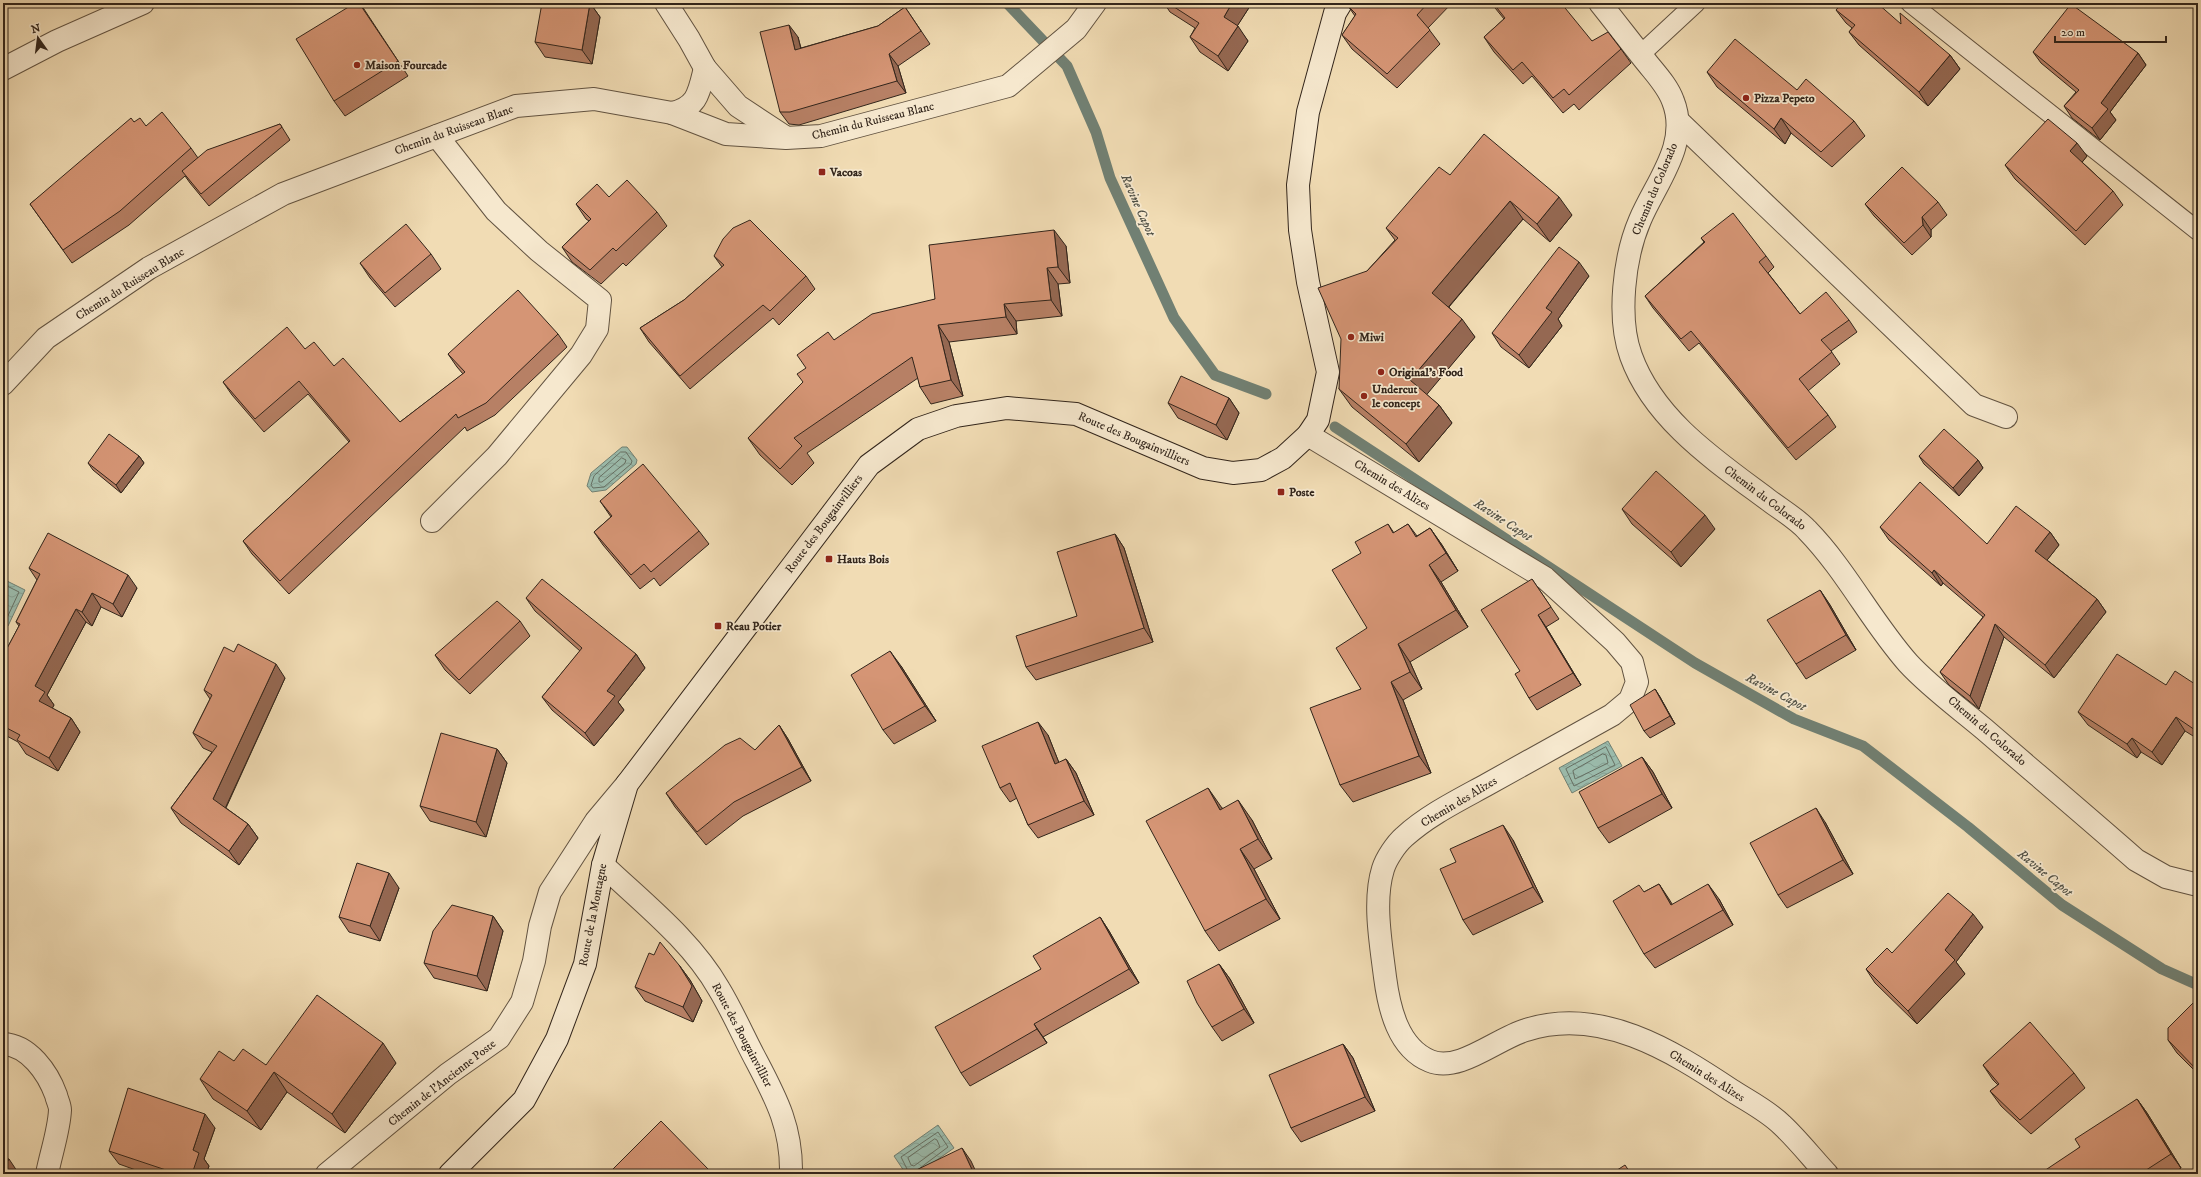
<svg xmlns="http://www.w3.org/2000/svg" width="2201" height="1177" font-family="'IM FELL DW Pica',serif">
<defs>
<pattern id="water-waves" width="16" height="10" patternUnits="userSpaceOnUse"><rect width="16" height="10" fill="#9bbcad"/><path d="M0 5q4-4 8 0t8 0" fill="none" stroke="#86a194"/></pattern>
</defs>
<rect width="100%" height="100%" fill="#f1dcb4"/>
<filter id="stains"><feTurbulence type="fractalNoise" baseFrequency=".005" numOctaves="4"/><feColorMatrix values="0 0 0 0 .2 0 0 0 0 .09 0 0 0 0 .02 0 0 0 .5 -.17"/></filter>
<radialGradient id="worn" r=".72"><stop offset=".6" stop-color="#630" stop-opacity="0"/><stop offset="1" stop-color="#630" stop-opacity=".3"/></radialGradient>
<g fill="url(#water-waves)" stroke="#718073">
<polygon points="622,447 627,447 637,460 636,464 606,490 592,492 587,486 591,473"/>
<polygon points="5,580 25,590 8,626 3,624 3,584"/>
<polygon points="1608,741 1622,766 1572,793 1559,768"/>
<polygon points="938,1125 954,1148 917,1174 906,1174 894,1156"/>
</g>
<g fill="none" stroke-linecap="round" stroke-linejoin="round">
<g stroke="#667064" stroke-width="1">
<polygon points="621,452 626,452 632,461 631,464 604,487 593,488 591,485 594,476"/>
<polygon points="622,458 626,460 625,463 602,482 599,482 599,478"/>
<polyline points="3,584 19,592 6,620 3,621"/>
<polygon points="1606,747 1615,765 1574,786 1566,769"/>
<polygon points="1603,754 1606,755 1608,763 1575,779 1573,771"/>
<polygon points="935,1139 937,1140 940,1147 914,1166 911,1165 908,1158"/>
<polyline points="909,1173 901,1157 938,1132 948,1147 920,1168"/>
</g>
<g stroke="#718073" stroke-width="11">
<polyline points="1007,3 1067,66 1096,132 1110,178 1174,318 1215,375 1266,394"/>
<polyline points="1335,427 1695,663 1794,719 1863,746 1968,827 2062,905 2162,969 2198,985"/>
</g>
<defs>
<g id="service">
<polyline points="1910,3 2198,231"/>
<polyline points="1641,54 1696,3"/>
</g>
<g id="minor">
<path d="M 1600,3 C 1616,23 1632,44 1648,64 C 1657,75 1668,87 1673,101 C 1690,144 1656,182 1640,220 C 1624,257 1617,318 1631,356 C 1654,420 1716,461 1767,499 C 1780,509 1796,518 1807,530 C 1846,570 1871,621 1908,663 C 1930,687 1959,708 1984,729 C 2035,773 2086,816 2136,860 L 2166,877 L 2198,885"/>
<polyline points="1679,122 1974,405 2006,417"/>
<path d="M 1308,435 L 1545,578 L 1615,642 L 1632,662 L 1637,682 L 1630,700 L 1612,715 C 1571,738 1529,761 1488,784 C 1459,800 1428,815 1404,837 C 1396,844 1386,859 1383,869 C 1373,901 1381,944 1385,977 C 1389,1008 1398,1048 1430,1061 C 1459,1073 1496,1039 1526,1030 C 1600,1006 1671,1050 1731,1090 C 1748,1101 1768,1111 1782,1125 C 1798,1140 1812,1158 1827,1174"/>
<polyline points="432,521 497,456 581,355 597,329 600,300 539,251 496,211 437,136"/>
<path d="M 603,865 C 643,903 691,940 719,989 C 733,1012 744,1038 757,1062 C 777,1100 792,1129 791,1174"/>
<path d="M 3,1044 C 29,1045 48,1073 56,1095 C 57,1100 60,1105 60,1110 C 59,1131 51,1153 47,1174"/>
<polyline points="327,1174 448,1074 499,1038 522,1002 534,961 540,926 550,892 596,821 627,784"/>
</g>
<g id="tertiary">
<polyline points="666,3 689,39 705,68 738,106 785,137"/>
<polyline points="3,69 57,41 143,3"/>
<path d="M 672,113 C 698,107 699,92 705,68"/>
<polyline points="3,384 46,338 149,268 283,194 516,106 594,99 672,113 726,134 786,138 821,136 1008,86 1076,29 1095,3"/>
</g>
<polyline id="secondary" points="450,1174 524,1100 557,1039 585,964 603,865 627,784 869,465 918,429 956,416 1007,408 1076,414 1203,468 1233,473 1261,470 1283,458 1308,435 1318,420 1328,372 1308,282 1300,230 1298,185 1308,112 1335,13 1341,3"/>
</defs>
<use href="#service" stroke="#625341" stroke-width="20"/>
<use href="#minor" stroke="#625341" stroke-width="24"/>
<use href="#tertiary" stroke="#625341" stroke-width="24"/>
<use href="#secondary" stroke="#32251b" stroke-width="24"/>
<use href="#service" stroke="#f6e8ce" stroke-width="18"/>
<use href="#minor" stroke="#f6e8ce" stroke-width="22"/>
<use href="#tertiary" stroke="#f6e8ce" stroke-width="22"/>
<use href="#secondary" stroke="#f6e8ce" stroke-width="22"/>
</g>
<g fill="#b78065" stroke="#32251b">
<polygon points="22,3 28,3 25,6"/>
<polygon points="360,3 408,76 345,116 334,101"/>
<polygon points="590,3 600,17 592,64 545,57 535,42"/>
<polygon points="1164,3 1252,3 1237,26 1248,41 1228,71 1200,52 1190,37 1195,28 1170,12"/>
<polygon points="1351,3 1452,3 1428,28 1440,44 1397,88 1352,49 1342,35 1355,16 1348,6"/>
<polygon points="1491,3 1550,3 1592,41 1621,49 1631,63 1579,110 1574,104 1563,113 1532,76 1523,84 1494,52 1484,37 1504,19"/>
<polygon points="905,7 930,44 898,66 906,93 799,125 789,124 780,112 798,37 801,48 878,26"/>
<polygon points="1836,10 1950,55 1960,69 1928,106 1859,45 1849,32 1852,28 1846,23"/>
<polygon points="2033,52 2138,53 2146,65 2110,112 2116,120 2100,140 2072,118 2064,106 2076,92 2041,63"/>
<polygon points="1707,72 1797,90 1854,121 1865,136 1832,167 1791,133 1785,144 1717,87"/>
<polygon points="134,122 146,126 191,148 198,158 280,124 290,140 209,206 190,183 185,176 129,225 72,263 30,204"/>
<polygon points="2087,156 2082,162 2113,191 2123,205 2085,245 2015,179 2005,165"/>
<polygon points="1450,175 1572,215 1550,242 1523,219 1449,307 1475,337 1426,394 1439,405 1452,423 1419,462 1352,407 1339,389 1367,271 1395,240 1386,228"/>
<polygon points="609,197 657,212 667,226 626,266 623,263 601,284 572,262 562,247 589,221 586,219 576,204"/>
<polygon points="1938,202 1947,215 1931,230 1931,237 1912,255 1874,216 1865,204"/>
<polygon points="1701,238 1766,256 1774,267 1768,273 1800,314 1849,320 1857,332 1831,351 1840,364 1808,391 1828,415 1836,427 1796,460 1699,343 1689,351 1653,308 1645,296 1704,242"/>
<polygon points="1066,246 1070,283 1058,284 1062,316 1016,321 1017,334 949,342 963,396 931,404 920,387 918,378 807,453 814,463 792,485 760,455 748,438 803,382 834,340"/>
<polygon points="431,254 441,269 395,307 370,278 360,263"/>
<polygon points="714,256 806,276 815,289 779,325 773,318 690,389 649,342 640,328 684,300 722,267"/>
<polygon points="1589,276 1558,319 1562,326 1529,368 1501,347 1492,333"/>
<polygon points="558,334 567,347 495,415 467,431 465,427 289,594 252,554 243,541 349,442 308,394 264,432 232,395 223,382 305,349 334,366 400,422 463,374 457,367 448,354"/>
<polygon points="1229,398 1239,413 1227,440 1178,418 1168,403"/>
<polygon points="139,456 144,463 121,493 93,470 88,463"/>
<polygon points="1919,456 1978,460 1983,468 1959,496 1924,464"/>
<polygon points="600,501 699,531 709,544 660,586 654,578 640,589 603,545 594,532 611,517"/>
<polygon points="1622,509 1715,529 1681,567 1632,524"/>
<polygon points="1388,524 1394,533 1408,524 1417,536 1430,528 1442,545 1458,571 1441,582 1468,627 1410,662 1422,689 1403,700 1431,773 1353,802 1340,785 1361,689 1367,628 1361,553"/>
<polygon points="1880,527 1987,544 2050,532 2059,545 2047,560 2097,599 2106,612 2054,678 2004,637 1979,709 1949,685 1940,672 1983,617 1943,583 1941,586 1889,540"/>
<polygon points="1115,534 1124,548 1153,642 1036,680 1026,667 1077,616"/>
<polygon points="29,568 137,588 122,617 101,607 92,626 86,622 47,695 54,705 52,708 71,718 80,732 58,771 26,754 18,742 3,734 3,656 19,626 16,622 37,580"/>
<polygon points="1532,579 1559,619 1546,627 1581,685 1537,710 1529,698 1520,671"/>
<polygon points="1820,590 1830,605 1856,650 1806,679 1796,664"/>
<polygon points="526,598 636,654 645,668 618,702 624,710 594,746 552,710 542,697 580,651 535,611"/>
<polygon points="520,621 530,636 470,694 445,670 435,655"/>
<polygon points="901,666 936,721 894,744 883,730"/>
<polygon points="285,678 226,808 248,824 258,838 239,865 181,823 171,808 212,752 203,748 193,733 210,699 204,690"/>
<polygon points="2166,685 2198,686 2198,739 2185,731 2162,765 2141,752 2137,758 2088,725 2078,712"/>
<polygon points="1655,689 1660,697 1675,724 1650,738 1644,731"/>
<polygon points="779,725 788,739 811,781 743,816 706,845 675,807 666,793 755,750"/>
<polygon points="1048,735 1059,763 1066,759 1076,773 1094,815 1038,838 1028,825 1017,798 1010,802 1000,788"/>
<polygon points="497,749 507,763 486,837 430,821 420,806"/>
<polygon points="1642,757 1653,772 1672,808 1609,843 1598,828"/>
<polygon points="1222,808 1252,820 1272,859 1254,869 1280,919 1219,951 1205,931"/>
<polygon points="1825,822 1853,874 1787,908 1778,895"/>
<polygon points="1513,840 1543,902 1473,935 1463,920 1456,862"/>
<polygon points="1659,884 1672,905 1719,899 1733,925 1655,968 1644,954 1644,892"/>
<polygon points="399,888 380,941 349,932 339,917"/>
<polygon points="493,916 503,931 487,991 434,978 424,963"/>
<polygon points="1100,917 1109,931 1139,983 1043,1037 1047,1043 970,1086 961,1073 1041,969"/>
<polygon points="1983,927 1956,962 1965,974 1917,1024 1875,983 1866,969 1892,953"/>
<polygon points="1219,964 1230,979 1254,1023 1222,1041 1212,1027"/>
<polygon points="679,965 690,980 702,1001 693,1022 645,1001 635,987"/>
<polygon points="2198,998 2198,1074 2177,1053 2168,1040"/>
<polygon points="1343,1044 1353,1058 1375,1111 1301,1142 1291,1128"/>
<polygon points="234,1061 266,1065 396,1063 345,1133 287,1092 261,1130 213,1099 200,1079"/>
<polygon points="1983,1065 2074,1073 2085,1088 2031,1134 2001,1106 1990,1091 1998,1085 1993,1080"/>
<polygon points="2137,1099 2147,1113 2181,1168 2172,1174 2046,1174 2080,1147"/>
<polygon points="215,1128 204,1159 209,1166 206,1174 147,1174 119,1164 109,1151"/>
<polygon points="710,1171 712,1174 608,1174"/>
</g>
<g fill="#956852" stroke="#32251b">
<polygon points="590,3 600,17 592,64 582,50"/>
<polygon points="1232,3 1252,3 1234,31 1224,17"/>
<polygon points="789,25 798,37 804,62 795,50"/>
<polygon points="1238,26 1248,41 1228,71 1218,56"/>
<polygon points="2138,53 2146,65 2110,112 2116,120 2100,140 2092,128 2101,103"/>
<polygon points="889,54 898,66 906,93 897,81"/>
<polygon points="1950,55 1960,69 1928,106 1919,92"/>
<polygon points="1781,118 1791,133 1785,144 1774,129"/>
<polygon points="2077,143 2087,156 2080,165 2070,151"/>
<polygon points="1559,197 1572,215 1550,242 1537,224"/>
<polygon points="1510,201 1523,219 1445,311 1432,293"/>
<polygon points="1922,217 1931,230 1931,237 1923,225"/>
<polygon points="1054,230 1066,246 1070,283 1058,267"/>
<polygon points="1579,262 1589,276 1558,319 1562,326 1529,368 1519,355 1546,308"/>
<polygon points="1047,268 1058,284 1062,316 1051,300"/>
<polygon points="1004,304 1016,321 1017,334 1006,317"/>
<polygon points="1462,319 1475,337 1423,399 1410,380"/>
<polygon points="938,325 949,342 963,396 951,380"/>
<polygon points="1229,398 1239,413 1227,440 1216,425"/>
<polygon points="1439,405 1452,423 1419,462 1406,444"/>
<polygon points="139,456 144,463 121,493 116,485"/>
<polygon points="1978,460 1983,468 1959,496 1953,488"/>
<polygon points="1705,515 1715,529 1681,567 1671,552"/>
<polygon points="1430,528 1442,545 1458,571 1446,553"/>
<polygon points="2050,532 2059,545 2044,564 2035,551"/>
<polygon points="1115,534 1124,548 1153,642 1144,628"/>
<polygon points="1429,565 1441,582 1468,627 1456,610"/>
<polygon points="1934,570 1943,583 1941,586 1932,573"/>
<polygon points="128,575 137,588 122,617 113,604"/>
<polygon points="1820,590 1830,605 1856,650 1846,635"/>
<polygon points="92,593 101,607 92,626 82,612"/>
<polygon points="2097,599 2106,612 2054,678 2045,665"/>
<polygon points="76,609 86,622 47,695 54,705 49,715 39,701 35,686"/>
<polygon points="1538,615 1546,627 1581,685 1573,673"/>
<polygon points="1995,624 2004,637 1979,709 1970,696"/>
<polygon points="1398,644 1410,662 1422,689 1410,672"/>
<polygon points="890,651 901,666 936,721 925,706"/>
<polygon points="636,654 645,668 618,702 624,710 594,746 585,733 607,691"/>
<polygon points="276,664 285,678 223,813 213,799"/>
<polygon points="1391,682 1403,700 1431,773 1419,756"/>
<polygon points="1655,689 1660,697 1675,724 1670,716"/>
<polygon points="2176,717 2185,731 2162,765 2152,752"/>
<polygon points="71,718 80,732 58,771 49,758"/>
<polygon points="1038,722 1048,735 1065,778 1055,764"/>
<polygon points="779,725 788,739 811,781 802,767"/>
<polygon points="2132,738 2141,752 2137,758 2127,744"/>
<polygon points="497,749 507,763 486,837 476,822"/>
<polygon points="1642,757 1653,772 1672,808 1662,794"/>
<polygon points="1066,759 1076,773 1094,815 1084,801"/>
<polygon points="1208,788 1222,808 1234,830 1220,810"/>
<polygon points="1238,800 1252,820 1272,859 1258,839"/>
<polygon points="1816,808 1825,822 1853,874 1843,860"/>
<polygon points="248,824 258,838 239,865 229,851"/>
<polygon points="1503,825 1513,840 1543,902 1533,887"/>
<polygon points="1240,849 1254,869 1280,919 1266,899"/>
<polygon points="389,873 399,888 380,941 370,926"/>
<polygon points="1659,884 1669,899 1682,920 1671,905"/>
<polygon points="1708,884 1719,899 1733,925 1723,910"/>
<polygon points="1973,914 1983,927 1956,962 1965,974 1917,1024 1908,1011 1945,950"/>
<polygon points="493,916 503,931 487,991 477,976"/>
<polygon points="1100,917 1109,931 1139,983 1129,969"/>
<polygon points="1219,964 1230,979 1254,1023 1244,1009"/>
<polygon points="679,965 690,980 702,1001 693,1022 683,1007"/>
<polygon points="1034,1024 1043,1037 1047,1043 1037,1029"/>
<polygon points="383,1043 396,1063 345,1133 332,1114"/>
<polygon points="1343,1044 1353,1058 1375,1111 1365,1097"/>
<polygon points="274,1072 287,1092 261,1130 247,1111"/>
<polygon points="2137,1099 2147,1113 2181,1168 2171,1154"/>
<polygon points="205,1114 215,1128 204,1159 209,1166 206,1174 192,1174 193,1150"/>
<polygon points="962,1148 971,1161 977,1174 974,1174"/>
<polygon points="9,1159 19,1174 3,1174 3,1168"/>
</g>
<g fill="#d59575" stroke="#32251b">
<polygon points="355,3 359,3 398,61 334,101 296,39"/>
<polygon points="542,3 590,3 582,50 535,42"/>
<polygon points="1168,3 1232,3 1224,17 1238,26 1218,56 1190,37 1199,23"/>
<polygon points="1351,3 1428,3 1417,15 1430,30 1387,74 1342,35 1356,14 1348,6"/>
<polygon points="1493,3 1550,3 1552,5 1555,3 1561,3 1592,41 1608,32 1621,49 1569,95 1564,89 1553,98 1522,62 1513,70 1484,37 1505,18"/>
<polygon points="1842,3 1877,3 1901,24 1900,13 1950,55 1919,92 1849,32 1855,25 1836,10"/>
<polygon points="2071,4 2138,53 2101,103 2108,109 2092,128 2064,106 2079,90 2033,52"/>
<polygon points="905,7 921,31 889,54 897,81 790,112 780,112 760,32 789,25 795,50 878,26"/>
<polygon points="1735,39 1797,90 1806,79 1854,121 1821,152 1781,118 1774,129 1707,72"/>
<polygon points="162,112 191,148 120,211 63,250 30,204 131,118 134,122 140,118 146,126"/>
<polygon points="2048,119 2077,143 2070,151 2113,191 2076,231 2005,165"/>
<polygon points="280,124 282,127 201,194 182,171 207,150"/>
<polygon points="1484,134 1559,197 1537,224 1510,201 1432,293 1462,319 1410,380 1439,405 1406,444 1339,389 1341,339 1318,288 1367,271 1398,238 1386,228 1439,167 1450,175"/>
<polygon points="1902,167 1938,202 1922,217 1923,225 1904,243 1865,204"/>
<polygon points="627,180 657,212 616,251 613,248 590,270 562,247 591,219 576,204 597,184 609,197"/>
<polygon points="1733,213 1766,256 1759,262 1800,314 1826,292 1849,320 1821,340 1832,352 1799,379 1828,415 1788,448 1691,331 1681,339 1645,296 1705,242 1701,238"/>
<polygon points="750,220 806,276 770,311 763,305 680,376 640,328 684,300 724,265 714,256 723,239 733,228"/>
<polygon points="406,224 431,254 385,293 360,263"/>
<polygon points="1054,230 1058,267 1047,268 1051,300 1004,304 1006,317 938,325 951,380 920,387 912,357 794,438 802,446 780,469 748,438 803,382 797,374 806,368 797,355 828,332 834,340 872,314 935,299 929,245"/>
<polygon points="1559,247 1579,262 1546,308 1552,312 1519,355 1492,333"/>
<polygon points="518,290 558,334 486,403 458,418 456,414 280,581 243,541 350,441 299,381 255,419 223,382 287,327 305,349 314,342 334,366 343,358 400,422 465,372 448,354"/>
<polygon points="2198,357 2198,362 2195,359"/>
<polygon points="1181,376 1229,398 1216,425 1168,403"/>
<polygon points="1944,429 1978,460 1953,488 1919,456"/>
<polygon points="109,434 139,456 116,485 88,463"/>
<polygon points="643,464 699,531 651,572 644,564 631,575 594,532 612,516 600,501"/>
<polygon points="1656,471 1705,515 1671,552 1622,509"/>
<polygon points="1920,482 1987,544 2016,506 2050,532 2035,551 2097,599 2045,665 1995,624 1970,696 1940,672 1985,615 1934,570 1932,573 1880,527"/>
<polygon points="1388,524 1393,533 1408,524 1416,537 1430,528 1446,553 1429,565 1456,610 1398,644 1410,672 1391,682 1419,756 1340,785 1310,708 1361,689 1336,648 1367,628 1332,570 1361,553 1355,542"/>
<polygon points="48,533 128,575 113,604 92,593 82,612 76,609 35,686 45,692 39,701 71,718 49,758 17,740 20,735 3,726 3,656 20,624 16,622 40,574 29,568"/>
<polygon points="1115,534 1144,628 1026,667 1016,636 1077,616 1057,552"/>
<polygon points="542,579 636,654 607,691 615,696 585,733 542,697 582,648 526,598"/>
<polygon points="1532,579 1551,607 1538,615 1573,673 1529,698 1515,674 1520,671 1481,610"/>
<polygon points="1820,590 1846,635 1796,664 1767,620"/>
<polygon points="497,601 520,621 459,680 435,655"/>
<polygon points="238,644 276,664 213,799 248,824 229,851 171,808 217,746 193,733 212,695 204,690 224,647 234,652"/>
<polygon points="890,651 925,706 883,730 851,675"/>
<polygon points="2117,654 2166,685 2175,671 2198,686 2198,732 2176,717 2152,752 2132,738 2127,744 2078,712"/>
<polygon points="1655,689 1670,716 1644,731 1630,705"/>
<polygon points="1038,722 1055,764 1066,759 1084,801 1028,825 1010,783 1000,788 982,746"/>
<polygon points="779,725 802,767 734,802 697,832 666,793 725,745 740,738 755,750"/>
<polygon points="441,733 497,749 476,822 420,806"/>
<polygon points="1642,757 1662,794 1598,828 1579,792"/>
<polygon points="1208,788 1220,810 1238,800 1258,839 1240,849 1266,899 1205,931 1146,821"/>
<polygon points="1816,808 1843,860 1778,895 1750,843"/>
<polygon points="1503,825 1533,887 1463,920 1440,869 1456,862 1450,849"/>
<polygon points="357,863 389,873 370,926 339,917"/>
<polygon points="1659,884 1671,905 1708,884 1723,910 1644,954 1613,901 1639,885 1644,892"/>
<polygon points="1948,893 1973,914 1945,950 1955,960 1908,1011 1866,969 1887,948 1892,953"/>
<polygon points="452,905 493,916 477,976 424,963 433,931"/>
<polygon points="1100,917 1129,969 1034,1024 1037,1029 961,1073 935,1027 1041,969 1033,956"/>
<polygon points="660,942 679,965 692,986 683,1007 635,987 649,953 654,955"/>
<polygon points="1219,964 1244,1009 1212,1027 1197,1003 1187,981"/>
<polygon points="317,995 383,1043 332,1114 274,1072 247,1111 200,1079 219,1051 234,1061 243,1049 266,1065"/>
<polygon points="2198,998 2198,1071 2168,1040 2168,1028"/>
<polygon points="2030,1022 2074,1073 2020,1120 1990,1091 1999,1084 1983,1065"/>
<polygon points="1343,1044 1365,1097 1291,1128 1269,1075"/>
<polygon points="128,1088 205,1114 193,1150 199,1153 192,1174 178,1174 109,1151"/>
<polygon points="2137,1099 2171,1154 2140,1174 2046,1174 2044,1171 2080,1147 2075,1139"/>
<polygon points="661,1121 710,1171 708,1174 608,1174"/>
<polygon points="962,1148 974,1174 908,1174"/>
<polygon points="3,1157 9,1159 3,1168"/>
<polygon points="1625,1165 1631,1174 1611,1174"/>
</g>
<g fill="#8f2418" stroke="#f6e8ce" stroke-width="1.5">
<circle cx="357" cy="65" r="4"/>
<circle cx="1746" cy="98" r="4"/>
<rect x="818" y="168" width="8" height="8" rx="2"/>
<circle cx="1351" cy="337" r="4"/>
<circle cx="1381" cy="372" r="4"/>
<circle cx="1364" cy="396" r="4"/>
<rect x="1277" y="488" width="8" height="8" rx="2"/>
<rect x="825" y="555" width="8" height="8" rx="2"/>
<rect x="714" y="622" width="8" height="8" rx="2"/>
</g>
<g text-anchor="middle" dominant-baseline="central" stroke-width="3.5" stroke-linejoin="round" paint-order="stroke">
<g font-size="12" font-weight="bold" fill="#32251b" stroke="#f6e8ce" text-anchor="start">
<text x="365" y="65">Maison Fourcade</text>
<text x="1754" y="98">Pizza Pepeto</text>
<text x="830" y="172">Vacoas</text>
<text x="1359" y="337">Miwi</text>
<text x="1389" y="372">Original's Food</text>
<text x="1372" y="389">Undercut<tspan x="1372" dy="14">le concept</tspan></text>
<text x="1289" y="492">Poste</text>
<text x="837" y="559">Hauts Bois</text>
<text x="726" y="626">Reau Potier</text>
</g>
<g font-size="12" fill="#32251b" stroke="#f6e8ce">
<text transform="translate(873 121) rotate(-14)">Chemin du Ruisseau Blanc</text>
<text transform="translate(454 130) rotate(-20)">Chemin du Ruisseau Blanc</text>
<text transform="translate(1655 189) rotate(-67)">Chemin du Colorado</text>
<text transform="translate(130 284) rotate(-32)">Chemin du Ruisseau Blanc</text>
<text transform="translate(1134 439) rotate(23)">Route des Bougainvilliers</text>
<text transform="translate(1392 485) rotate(31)">Chemin des Alizes</text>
<text transform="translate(1765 498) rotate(37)">Chemin du Colorado</text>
<text transform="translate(824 524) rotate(-53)">Route des Bougainvilliers</text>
<text transform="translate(1987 731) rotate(41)">Chemin du Colorado</text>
<text transform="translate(1459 802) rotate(-31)">Chemin des Alizes</text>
<text transform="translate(593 915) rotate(-79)">Route de la Montagne</text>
<text transform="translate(742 1035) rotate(62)">Route des Bougainvillier</text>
<text transform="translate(1707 1076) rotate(32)">Chemin des Alizes</text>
<text transform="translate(442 1083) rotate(-38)">Chemin de l'Ancienne Poste</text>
</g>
<g font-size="13" font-style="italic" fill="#525247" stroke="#f6e8ce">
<text transform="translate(1138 205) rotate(66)">Ravine Capot</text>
<text transform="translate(1503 520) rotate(33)">Ravine Capot</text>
<text transform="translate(1776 692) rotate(28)">Ravine Capot</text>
<text transform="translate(2045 873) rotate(39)">Ravine Capot</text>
</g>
</g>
<rect width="2201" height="1177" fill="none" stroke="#f1dcb4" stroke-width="16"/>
<rect x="4" y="4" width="2193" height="1169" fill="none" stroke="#32251b" stroke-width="2"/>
<rect x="8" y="8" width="2185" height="1161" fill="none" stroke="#32251b"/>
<g transform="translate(38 38) rotate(346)" stroke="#f6e8ce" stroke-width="3" paint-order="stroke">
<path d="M0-3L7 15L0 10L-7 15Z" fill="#32251b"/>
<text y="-6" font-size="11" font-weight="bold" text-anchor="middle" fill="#32251b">N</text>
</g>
<path d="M2055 36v6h111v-6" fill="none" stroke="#32251b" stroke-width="2"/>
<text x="2061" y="36" font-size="12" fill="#32251b" stroke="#f6e8ce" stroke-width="3" paint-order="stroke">20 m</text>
<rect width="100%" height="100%" filter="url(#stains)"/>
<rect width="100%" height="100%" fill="url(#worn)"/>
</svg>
